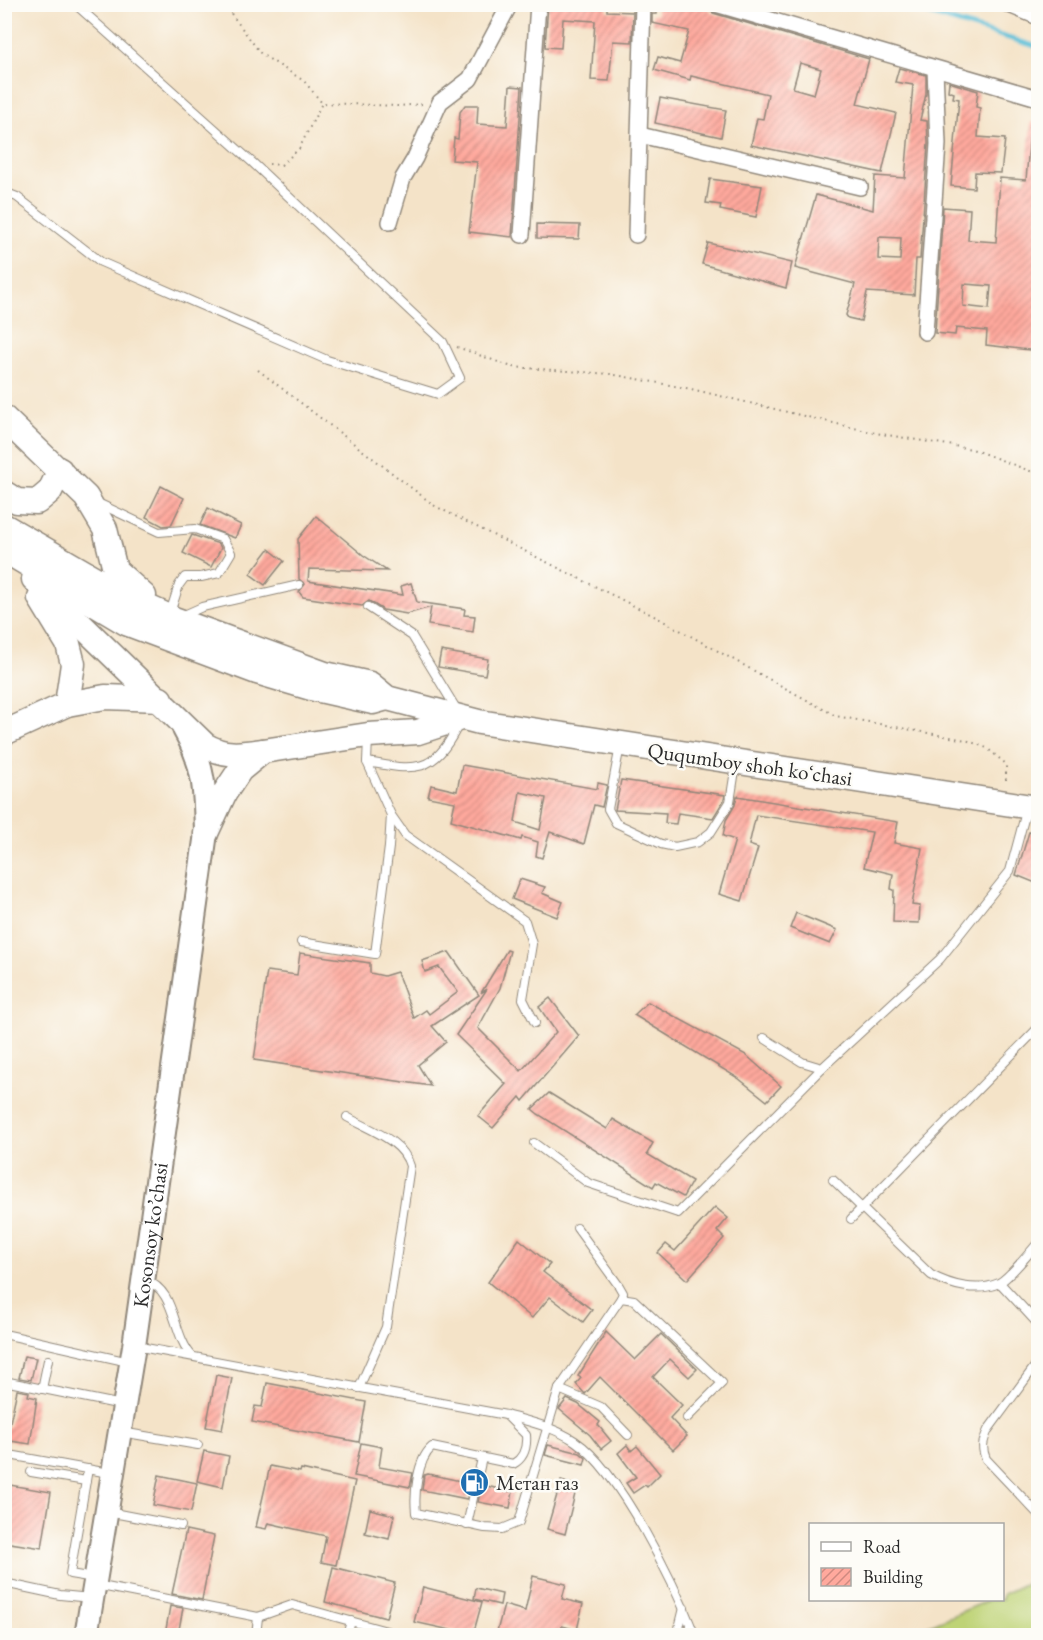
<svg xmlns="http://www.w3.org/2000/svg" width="1043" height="1640" font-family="'EB Garamond',serif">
<defs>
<pattern id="building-hatch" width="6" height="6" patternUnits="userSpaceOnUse" patternTransform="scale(1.5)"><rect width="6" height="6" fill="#ffa99d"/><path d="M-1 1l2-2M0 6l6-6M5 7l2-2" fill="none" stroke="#cf8a80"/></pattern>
</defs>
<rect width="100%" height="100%" fill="#fdfcf7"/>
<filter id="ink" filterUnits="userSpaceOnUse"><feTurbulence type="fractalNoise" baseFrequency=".0167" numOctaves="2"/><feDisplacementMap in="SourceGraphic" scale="12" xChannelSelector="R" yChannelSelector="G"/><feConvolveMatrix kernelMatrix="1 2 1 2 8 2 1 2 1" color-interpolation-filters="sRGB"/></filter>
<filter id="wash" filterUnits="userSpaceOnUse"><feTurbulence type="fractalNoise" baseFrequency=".008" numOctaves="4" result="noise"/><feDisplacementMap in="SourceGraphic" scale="24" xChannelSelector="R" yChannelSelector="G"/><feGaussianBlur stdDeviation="1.35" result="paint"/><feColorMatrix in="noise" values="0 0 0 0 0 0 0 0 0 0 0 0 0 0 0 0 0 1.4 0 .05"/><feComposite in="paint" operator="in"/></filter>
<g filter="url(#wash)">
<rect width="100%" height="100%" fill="#f4e3c8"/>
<polygon fill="#bed376" stroke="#747f50" stroke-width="1.5" points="1035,1579 1038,1587 1038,1635 907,1635 989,1600 1002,1600 1003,1594"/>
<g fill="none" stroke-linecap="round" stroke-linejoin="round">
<polyline stroke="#5abfd8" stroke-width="4.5" points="896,4 1038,47"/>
</g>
<g id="blocks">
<g fill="url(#building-hatch)" fill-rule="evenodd">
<polygon points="548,4 607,4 607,11 633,12 632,42 613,41 609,81 591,80 595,21 563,19 561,48 545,47"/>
<path d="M 657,4 L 707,7 L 713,13 L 869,59 L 857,104 L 896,113 L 882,173 L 751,145 L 757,118 L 763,119 L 768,94 L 691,76 L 690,80 L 654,70 L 658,57 L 680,63 L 689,31 L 652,23 L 652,14 L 657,14 ZM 800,63 L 821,69 L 814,94 L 793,88 Z"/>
<path d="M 899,68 L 926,75 L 926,94 L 920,120 L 927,121 L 928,144 L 920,259 L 916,259 L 914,295 L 867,292 L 861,321 L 848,318 L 846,315 L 855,284 L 795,268 L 816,195 L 873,210 L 875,176 L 905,178 L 913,85 L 895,82 ZM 879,237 L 901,238 L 900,260 L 878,259 Z"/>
<polygon points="949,82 978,91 976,107 980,108 978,137 1005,139 1001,173 975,172 974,188 951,186 959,99 953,98 954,93 948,91"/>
<polygon points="510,86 522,87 512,237 469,232 477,162 452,160 454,138 458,139 460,112 465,105 478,105 477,124 507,126"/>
<polygon points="660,98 726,110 721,137 655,123"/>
<path d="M 1031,122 L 1038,122 L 1038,351 L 986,345 L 987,331 L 956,328 L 955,335 L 935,333 L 943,207 L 970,209 L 968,240 L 996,242 L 1000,178 L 1026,180 ZM 964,284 L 991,286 L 989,309 L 963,306 Z"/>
<polygon points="710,179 762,186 756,217 720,210 721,205 706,203"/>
<polygon points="537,224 580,225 579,239 537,238"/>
<polygon points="708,243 792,263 786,288 702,264"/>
<polygon points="161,486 184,498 171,525 163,526 146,517"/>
<polygon points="208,508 241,525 235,538 200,525"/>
<polygon points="316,516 363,555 387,571 309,569 308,581 403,595 401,586 411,583 417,602 465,609 464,615 475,616 473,632 428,625 431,607 407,614 383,610 369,601 362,606 303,597 299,592 305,584 299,579 298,539"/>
<polygon points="192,535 219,544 221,548 211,567 183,553"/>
<polygon points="269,549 284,561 265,585 250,574"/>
<polygon points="441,651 488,659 485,675 438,667"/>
<path d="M 462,765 L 597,789 L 598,783 L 607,785 L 602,807 L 594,805 L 584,844 L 550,832 L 542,858 L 536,856 L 538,842 L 522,837 L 521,840 L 451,820 L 455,802 L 428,797 L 431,785 L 457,791 ZM 520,792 L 546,798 L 540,830 L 515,822 Z"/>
<polygon points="621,780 725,795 724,800 713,818 678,813 676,824 665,823 666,813 615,810"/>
<polygon points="737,796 898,822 894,843 922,848 912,905 920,906 919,923 893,922 894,890 891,889 893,874 864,867 872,832 756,815 749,845 758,848 742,901 719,894 735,840 723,836 726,820 735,805"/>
<polygon points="1029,832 1038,833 1038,884 1016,875"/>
<polygon points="520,879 545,887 542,893 563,902 557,917 512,899"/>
<polygon points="796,913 837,930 830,944 790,928"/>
<polygon points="507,950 510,951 500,988 478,1028 521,1071 556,1032 539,1007 550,998 579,1036 523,1101 520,1097 493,1128 478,1116 506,1084 456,1035 487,989 481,993"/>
<polygon points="449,952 479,995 432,1026 446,1042 418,1065 431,1086 254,1060 267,971 297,975 300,953 370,963 370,973 384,976 397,972 414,1018 426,1010 429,1014 458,992 439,967 425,972 422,961"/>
<polygon points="648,1002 746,1055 781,1086 767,1101 738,1078 634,1015"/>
<polygon points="549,1093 607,1129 613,1119 653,1143 647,1154 692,1181 683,1197 656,1182 653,1187 538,1114 532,1109"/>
<polygon points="715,1207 728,1218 717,1231 724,1238 687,1280 658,1253 666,1244 675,1251"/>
<polygon points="519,1239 550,1264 543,1272 592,1310 583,1322 550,1297 532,1318 488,1282"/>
<polygon points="606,1332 635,1360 661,1334 697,1369 689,1377 670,1359 653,1377 682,1405 670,1418 687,1436 673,1450 600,1377 585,1394 576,1384 581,1378 578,1376"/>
<polygon points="24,1356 36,1358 31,1380 19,1378"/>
<polygon points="216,1375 232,1378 222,1430 206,1427"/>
<polygon points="267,1383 366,1402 359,1442 252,1422 255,1406 262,1407"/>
<polygon points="17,1390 29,1392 28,1396 37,1398 30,1444 4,1440 4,1427 9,1427"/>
<polygon points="567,1399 578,1404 600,1422 598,1425 611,1441 601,1449 590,1435 559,1409"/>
<polygon points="361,1443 382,1447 379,1467 413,1473 410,1487 354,1476"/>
<polygon points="548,1445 580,1453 586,1458 584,1465 545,1455"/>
<polygon points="627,1445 631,1451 637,1446 660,1474 647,1487 645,1485 633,1493 626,1483 636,1477 618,1453"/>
<polygon points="204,1451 229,1456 223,1487 197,1481"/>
<polygon points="270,1466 300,1472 301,1469 355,1481 336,1565 321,1562 326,1536 268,1523 266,1529 256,1527"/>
<polygon points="428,1474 470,1483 467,1499 422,1490 424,1475"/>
<polygon points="159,1475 197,1483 191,1512 153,1505"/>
<polygon points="561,1481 577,1486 565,1534 547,1529"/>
<polygon points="4,1484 51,1492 42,1548 4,1542"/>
<polygon points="482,1485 513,1492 510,1508 478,1502"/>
<polygon points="370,1509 394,1515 389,1539 365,1533"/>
<polygon points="186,1530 214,1536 202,1600 172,1594"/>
<polygon points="333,1567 395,1583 386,1618 325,1602"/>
<polygon points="533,1576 566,1584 562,1599 583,1604 577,1630 562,1626 560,1635 496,1635 504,1605 525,1611"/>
<polygon points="423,1587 482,1602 473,1635 414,1622"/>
<polygon points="476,1588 502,1594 500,1605 474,1599"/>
<polygon points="170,1606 183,1608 178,1635 165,1635"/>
</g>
</g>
</g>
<g filter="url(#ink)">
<use href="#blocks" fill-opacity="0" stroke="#90877a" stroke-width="1.5"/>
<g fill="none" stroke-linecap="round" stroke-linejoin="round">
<defs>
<g id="service">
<polyline points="4,192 17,197 101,262 327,360 438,394 460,378 443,342 253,163 75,4"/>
<polyline points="98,503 159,532 195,529 223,539 231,553 219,573 201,577 185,577 179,585 170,613"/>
<polyline points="368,607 412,636 457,710"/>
<polyline points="182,616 202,607 299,585"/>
<polyline points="368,738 367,762 391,815 405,835 525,921 532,944 523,999 535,1023"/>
<polyline points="620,746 608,809 616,823 661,844 675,847 698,842 711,832 730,802 736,764"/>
<path d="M 367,762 C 416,771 433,774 458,726"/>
<polyline points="301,942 375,954 389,847 391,815"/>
<polyline points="764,1038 802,1062 822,1068"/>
<path d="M 347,1117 C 370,1130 403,1140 410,1166 L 386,1327 L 359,1388"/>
<polyline points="534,1143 588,1183 678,1213 822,1068 940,959 1010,871 1027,808"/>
<path d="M 833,1180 L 931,1275 C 950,1285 977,1293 999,1283 C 1010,1277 1029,1253 1038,1243"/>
<polyline points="851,1219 1038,1028"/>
<polyline points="577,1228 619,1286 623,1293 621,1298"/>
<path d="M 146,1281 C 176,1289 172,1335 192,1356"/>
<polyline points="1000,1283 1038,1324"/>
<polyline points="4,1334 129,1362"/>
<path d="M 135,1346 L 506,1415 C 530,1422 554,1427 575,1441 C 620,1471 675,1585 695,1636"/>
<path d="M 1038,1362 L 988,1430 C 983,1441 981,1447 986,1459 L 1038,1514"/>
<polyline points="4,1381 122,1405"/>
<polyline points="42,1389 48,1360"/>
<polyline points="559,1389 601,1407 628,1435"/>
<path d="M 506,1415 L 526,1435 C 527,1447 524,1458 513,1464 L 432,1447 C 417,1460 414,1494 416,1513 L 485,1528 L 502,1529 L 519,1522 L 559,1389 L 621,1298 L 634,1300 L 722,1383 L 687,1418"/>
<polyline points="121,1432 198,1445"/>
<polyline points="4,1454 109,1473"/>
<polyline points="88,1469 70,1574 94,1578"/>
<polyline points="31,1472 86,1481"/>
<polyline points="108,1512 181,1526"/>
<polyline points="467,1525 482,1458"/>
<polyline points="4,1583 60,1595 91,1598"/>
<polyline points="96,1585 258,1617 292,1605 405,1636"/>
<polyline points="256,1636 258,1617"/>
<polyline points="347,1636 351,1621"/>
<polyline points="677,1636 684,1608"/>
</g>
<g id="minor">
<polyline points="716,4 1038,98"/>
<polyline points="1007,4 1038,17"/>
<polyline points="640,135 860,187"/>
<polyline points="390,222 403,178 415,158 440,102 470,79 510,4"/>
<polyline points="522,235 538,4"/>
<polyline points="636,235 643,4"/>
<polyline points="925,332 938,144 935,69"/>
</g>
<g id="secondary">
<path id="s1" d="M 86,1636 L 134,1346 L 206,833 C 205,792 205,766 184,729"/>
</g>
<g id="primary">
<polyline points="4,418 86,497 105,529 115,570 144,596"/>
<polyline points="4,493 17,501 37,502 50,491 60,470"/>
<polyline points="4,526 132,600 174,619 325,674 370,684 387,698 479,722 1038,808"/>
<polyline points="4,550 126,623 257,672 311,688 373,702 387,698"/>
<path d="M 34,579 L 205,745 C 225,757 241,754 263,751"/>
<polyline points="40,598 68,644 73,664 67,704"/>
<polyline points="4,733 67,704 105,697 160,699"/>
<polyline points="206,833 224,794 240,770 263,751 368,735 418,732 461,718"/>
</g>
</defs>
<use href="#service" stroke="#90877a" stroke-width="10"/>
<use href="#minor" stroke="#90877a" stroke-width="18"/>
<use href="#secondary" stroke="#90877a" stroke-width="26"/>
<use href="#primary" stroke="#90877a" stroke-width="27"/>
<g stroke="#90877a" stroke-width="2" stroke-dasharray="1.5 4.5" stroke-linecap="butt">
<polyline points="224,4 261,54 304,81 322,103 399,106 423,104"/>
<polyline points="269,164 281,165 299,149 322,103"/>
<polyline points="457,347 512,367 610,374 691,389 875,433 972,449 1038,474"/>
<polyline points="258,370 435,506 656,617 836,716 966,740 987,748 1006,764 1006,784"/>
</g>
<use href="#service" stroke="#fff" stroke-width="8"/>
<use href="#minor" stroke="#fff" stroke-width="15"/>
<use href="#secondary" stroke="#fff" stroke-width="22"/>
<use href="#primary" stroke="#fff" stroke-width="24"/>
</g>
</g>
<defs>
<symbol id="fuel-disc" viewBox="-11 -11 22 22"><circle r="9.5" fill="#1f6fb2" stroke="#fdfcf7"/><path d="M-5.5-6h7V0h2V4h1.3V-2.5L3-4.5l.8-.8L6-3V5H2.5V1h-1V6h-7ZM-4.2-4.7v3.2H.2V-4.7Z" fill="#fff"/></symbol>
</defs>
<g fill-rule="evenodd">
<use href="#fuel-disc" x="458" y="1466" width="33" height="33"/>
</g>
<g text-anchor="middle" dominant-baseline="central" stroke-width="5" stroke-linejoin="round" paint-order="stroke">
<g font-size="21" fill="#2b2b2b" stroke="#fdfcf7">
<text transform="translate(750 764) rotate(8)">Ququmboy shoh koʻchasi</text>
<text stroke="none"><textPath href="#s1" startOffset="406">Kosonsoy ko’chasi</textPath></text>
</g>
<g font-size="21" fill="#2b2b2b" stroke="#fdfcf7" text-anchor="start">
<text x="496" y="1482">Метан газ</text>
</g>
</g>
<rect width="1043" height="1640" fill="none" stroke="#fdfcf7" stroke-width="24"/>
<rect x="809" y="1523" width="195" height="78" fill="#fdfcf7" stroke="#a9a8a5" stroke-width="1.5"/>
<rect x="821" y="1542" width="30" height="9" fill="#ffffff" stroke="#a9a8a5" stroke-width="1.5"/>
<text x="863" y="1553" font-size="18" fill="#2b2b2b">Road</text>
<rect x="821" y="1568" width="30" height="18" fill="url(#building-hatch)" stroke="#a9a8a5" stroke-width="1.5"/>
<text x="863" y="1583" font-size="18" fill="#2b2b2b">Building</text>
</svg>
